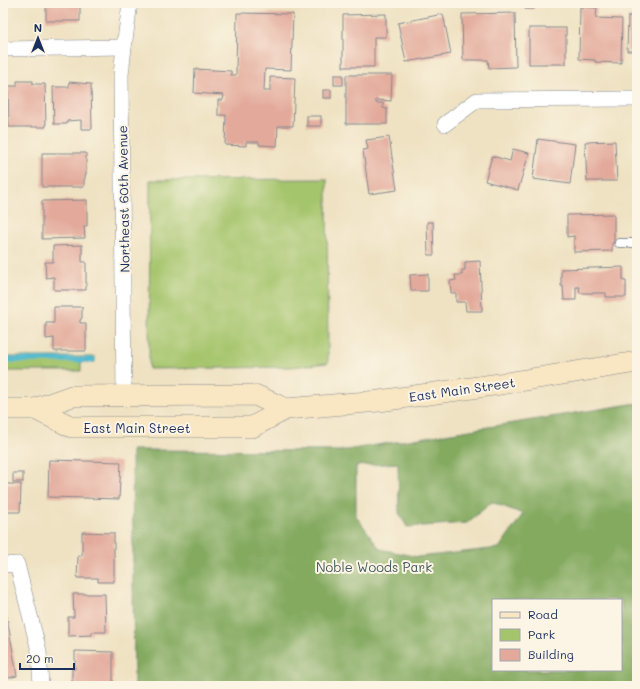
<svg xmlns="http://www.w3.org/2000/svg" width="640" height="689" font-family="Mali,sans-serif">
<rect width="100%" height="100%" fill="#fcf5e5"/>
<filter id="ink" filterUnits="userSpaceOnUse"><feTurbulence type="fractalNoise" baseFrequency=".025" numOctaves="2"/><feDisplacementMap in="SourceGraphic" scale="8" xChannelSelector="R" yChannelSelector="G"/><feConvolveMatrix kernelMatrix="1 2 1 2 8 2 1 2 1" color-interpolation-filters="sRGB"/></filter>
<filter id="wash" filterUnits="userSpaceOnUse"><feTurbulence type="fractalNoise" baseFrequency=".012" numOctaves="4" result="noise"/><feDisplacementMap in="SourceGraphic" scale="16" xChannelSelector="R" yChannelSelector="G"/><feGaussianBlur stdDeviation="0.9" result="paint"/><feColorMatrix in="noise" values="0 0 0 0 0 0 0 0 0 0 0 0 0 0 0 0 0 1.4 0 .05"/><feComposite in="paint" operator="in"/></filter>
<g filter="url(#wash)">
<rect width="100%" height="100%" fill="#efe2c2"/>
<g fill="#a5c56c" stroke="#607a65">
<polygon points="327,179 328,363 291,367 149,369 150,180"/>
<polygon points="3,357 95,357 95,362 81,362 81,371 3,371"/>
</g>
<path fill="#84aa60" stroke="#506c5f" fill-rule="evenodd" d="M 637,403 L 637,686 L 134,686 L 132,450 L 340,451 ZM 398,463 L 399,513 L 407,527 L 467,523 L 492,502 L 523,514 L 499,548 L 418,557 L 380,549 L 356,516 L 356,466 ZM 493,600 L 621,600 L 621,670 L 493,670 Z"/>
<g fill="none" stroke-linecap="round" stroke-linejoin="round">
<polyline stroke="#52bad0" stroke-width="5.5" points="6,360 93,360"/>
</g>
<g id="blocks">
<g fill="#e3aa9b">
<rect x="46" y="3" width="34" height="18"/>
<polygon points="524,3 534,3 534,9 525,9"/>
<polygon points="580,7 597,8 596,18 622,19 621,63 595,62 595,60 579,59"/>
<polygon points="237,13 293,14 291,70 265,69 264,91 270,91 270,77 295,78 293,126 278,126 277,146 259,145 259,142 246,142 246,146 225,145 226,115 218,115 218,100 223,100 224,95 194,93 195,69 231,71 231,75 236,75"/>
<polygon points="515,13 516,67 489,68 488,60 463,60 462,14"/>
<polygon points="386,14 386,37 374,37 374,67 343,67 343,15"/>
<polygon points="443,14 451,54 406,62 398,23"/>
<polygon points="628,16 637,16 637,51 627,51"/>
<rect x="529" y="28" width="37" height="36"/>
<rect x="334" y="75" width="9" height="10"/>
<polygon points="346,75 392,75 391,101 376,100 376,103 383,103 383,108 387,109 387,124 346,124"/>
<polygon points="17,81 33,81 33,84 45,84 46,127 9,127 8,86 17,86"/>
<polygon points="69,82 91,84 92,129 81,129 81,120 67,121 67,124 54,124 53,87 69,87"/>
<rect x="323" y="90" width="8" height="8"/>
<rect x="307" y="116" width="14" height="10"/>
<polygon points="389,137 397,190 369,194 363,150 368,149 366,140"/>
<polygon points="538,139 575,144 570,184 533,179"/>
<polygon points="615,141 617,181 587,181 585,142"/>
<polygon points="513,149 529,153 518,190 485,181 492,156 510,161"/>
<polygon points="42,153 86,153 86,175 85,175 85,179 84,179 84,187 42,187"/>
<polygon points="87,200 87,226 84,226 85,238 42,239 42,201"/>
<polygon points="614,214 614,243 612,243 612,251 574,252 574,236 567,237 567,215"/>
<polygon points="427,222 433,222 434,255 428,255"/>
<polygon points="82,245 82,262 86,262 86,290 54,290 54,277 46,278 45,262 53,262 53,246"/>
<polygon points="480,261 482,311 466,311 465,302 456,302 456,293 451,293 450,281 456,280 455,275 462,275 462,270 465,270 465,262"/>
<polygon points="623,267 623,281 626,281 626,297 606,297 606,293 580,293 579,287 576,287 576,300 564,300 563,286 561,286 561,269"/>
<polygon points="428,274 428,291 411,291 410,275"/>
<polygon points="54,307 82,307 82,318 80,320 80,323 86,323 86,351 54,351 54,338 46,339 46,323 54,323"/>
<polygon points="49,460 121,462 119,499 48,497"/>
<rect x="13" y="473" width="10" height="9"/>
<polygon points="3,484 21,484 20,512 4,512 3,510"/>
<polygon points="82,532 114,533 114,582 98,582 98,578 77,578 78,556 82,556"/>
<polygon points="73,594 105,594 106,632 92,632 92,635 68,636 68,617 74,617"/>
<polygon points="7,617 17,676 3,679 3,618"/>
<polygon points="75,651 113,652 113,686 72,686 72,669 75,669"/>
</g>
</g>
</g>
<g filter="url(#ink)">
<use href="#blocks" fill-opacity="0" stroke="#858890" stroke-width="1"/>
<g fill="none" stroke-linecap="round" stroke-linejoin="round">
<defs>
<polyline id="lane" points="619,243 637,243"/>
<g id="street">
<polyline points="3,49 124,47"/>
<polyline points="445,124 477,100 637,99"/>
<polyline points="124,396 121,75 124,47 130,3"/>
<polyline points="3,565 17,564 39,651 41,686"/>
</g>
<g id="secondary">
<polyline points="3,409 35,409 72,396 255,395 286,409"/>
<polyline points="35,409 72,427 252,427 286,409 379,401 500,384 637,362"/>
</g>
</defs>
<use href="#lane" stroke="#858890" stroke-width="10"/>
<use href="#street" stroke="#858890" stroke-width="16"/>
<use href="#secondary" stroke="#858890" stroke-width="22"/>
<use href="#lane" stroke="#fff" stroke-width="8"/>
<use href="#street" stroke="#fff" stroke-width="15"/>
<use href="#secondary" stroke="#f9e7c3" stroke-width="21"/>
</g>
</g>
<g text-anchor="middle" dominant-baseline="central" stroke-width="4" stroke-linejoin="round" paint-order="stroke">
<g font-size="13" fill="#1b2f5e" stroke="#fcf5e5">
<text transform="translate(123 199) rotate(-91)">Northeast 60th Avenue</text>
<text transform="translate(462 389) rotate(-8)">East Main Street</text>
<text x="137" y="427">East Main Street</text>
</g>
<g font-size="13" fill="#445c62" stroke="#fcf5e5">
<text x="374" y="566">Noble Woods Park</text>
</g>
</g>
<rect width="640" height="689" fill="none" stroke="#fcf5e5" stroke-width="16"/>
<rect x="492" y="599" width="130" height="72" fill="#fcf5e5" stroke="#a2a6af"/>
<rect x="500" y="612" width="20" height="6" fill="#f9e7c3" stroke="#a2a6af"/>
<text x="528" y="619" font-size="12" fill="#1b2f5e">Road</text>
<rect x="500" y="629" width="20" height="12" fill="#a5c56c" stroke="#a2a6af"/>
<text x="528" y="639" font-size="12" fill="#1b2f5e">Park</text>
<rect x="500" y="649" width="20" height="12" fill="#e3aa9b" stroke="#a2a6af"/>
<text x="528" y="659" font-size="12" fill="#1b2f5e">Building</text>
<g transform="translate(38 38)" stroke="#fcf5e5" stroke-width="3" paint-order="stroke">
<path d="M0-3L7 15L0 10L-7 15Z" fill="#1b2f5e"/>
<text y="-6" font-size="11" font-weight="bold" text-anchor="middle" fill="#1b2f5e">N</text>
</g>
<path d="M20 663v6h54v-6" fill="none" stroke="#1b2f5e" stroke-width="2"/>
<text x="26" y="663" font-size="12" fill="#1b2f5e" stroke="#fcf5e5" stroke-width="3" paint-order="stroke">20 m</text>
</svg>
